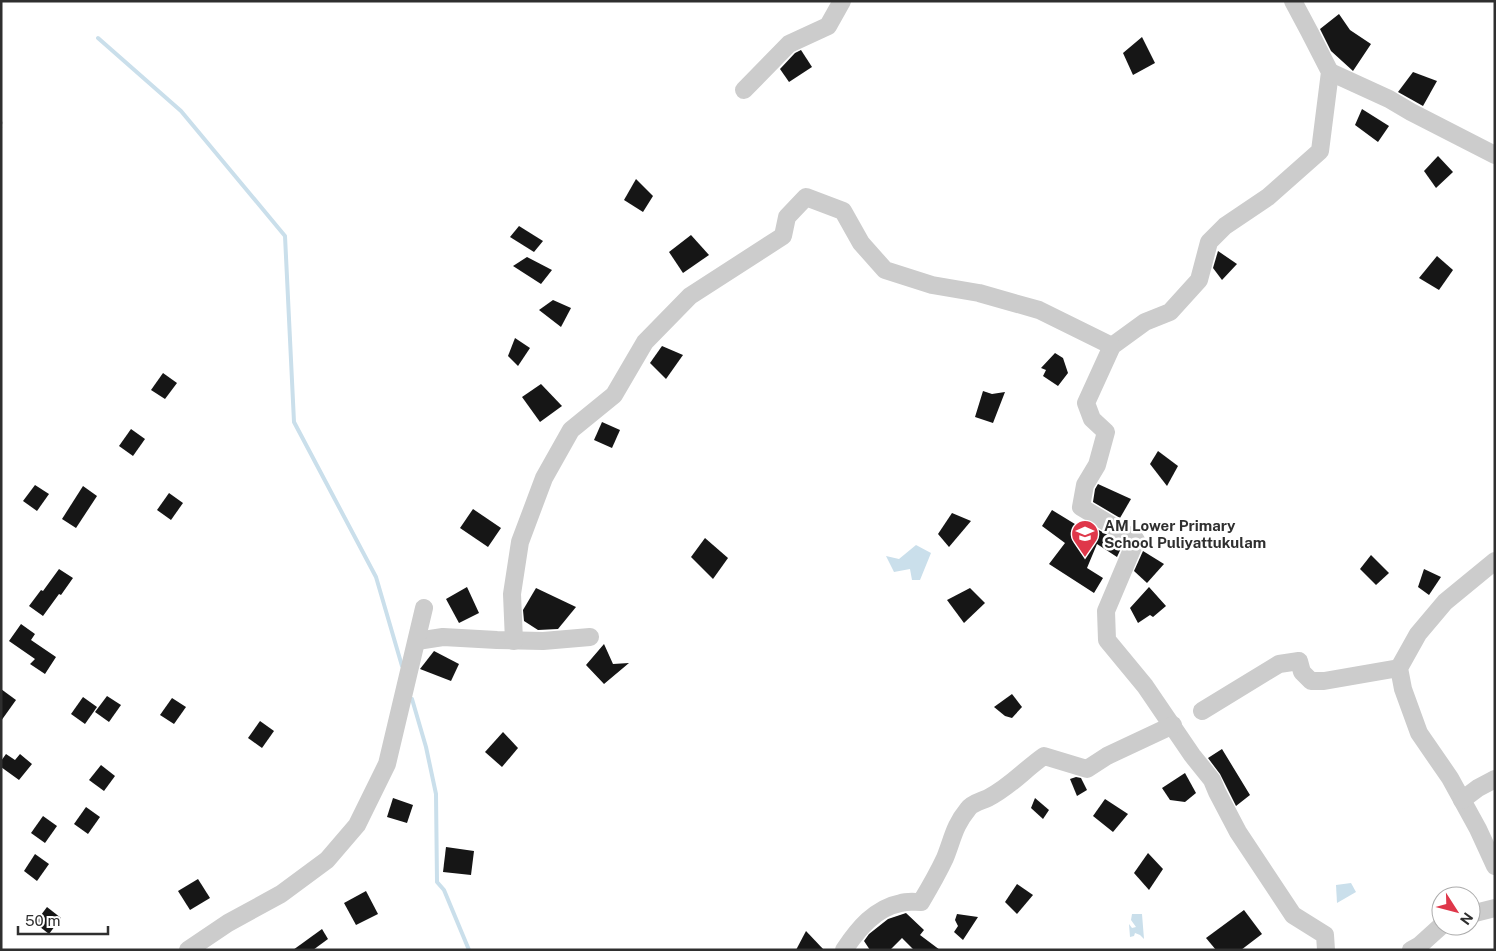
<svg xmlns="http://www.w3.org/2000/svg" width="1496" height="951" font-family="'Public Sans',sans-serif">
<rect width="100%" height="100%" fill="#fff"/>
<g fill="#cadfeb">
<polygon points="916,545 931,553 920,580 912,580 910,569 894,572 886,556 899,559"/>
<polygon points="1351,883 1356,892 1337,903 1336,885"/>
<polygon points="1132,914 1142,914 1144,939 1140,935 1135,933 1134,936 1130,937 1129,924 1132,928 1136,927 1131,920"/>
</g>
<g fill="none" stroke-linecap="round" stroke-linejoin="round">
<g stroke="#cadfeb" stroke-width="4">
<polyline points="98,38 181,111 285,236 294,422 376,577 402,666"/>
<polyline points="412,699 426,747 436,794 437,882 444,890 469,950"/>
</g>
</g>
<g fill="#161616">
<polygon points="1339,14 1350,30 1371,44 1353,71 1331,51 1320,29"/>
<polygon points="1142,37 1155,63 1133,75 1123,53"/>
<polygon points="801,50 812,67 789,82 780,69 795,53"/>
<polygon points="1413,72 1437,81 1423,106 1398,92"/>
<polygon points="1362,109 1389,126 1378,142 1355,125"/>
<polygon points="1438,156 1453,172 1436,188 1424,171"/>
<polygon points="636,179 653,196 643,212 624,200"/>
<polygon points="519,226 543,241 534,252 510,237"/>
<polygon points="691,235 709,255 683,273 669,252"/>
<polygon points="1218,251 1237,264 1222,280 1213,268"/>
<polygon points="1437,256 1453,270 1439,290 1419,278"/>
<polygon points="527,257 552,270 541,284 513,266"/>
<polygon points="553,300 571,308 561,327 539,310"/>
<polygon points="515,338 530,348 518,366 508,356"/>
<polygon points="662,346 683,355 666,379 650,363"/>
<polygon points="1055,353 1063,358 1068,373 1058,386 1043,376 1046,370 1041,368"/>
<polygon points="163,373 177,383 165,399 151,390"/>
<polygon points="541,384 562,406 540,422 522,397"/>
<polygon points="983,391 992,394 1005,392 993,423 975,417"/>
<polygon points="602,422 620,430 612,448 594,440"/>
<polygon points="131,429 145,439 133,456 119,446"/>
<polygon points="1158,451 1178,466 1167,486 1150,464"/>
<polygon points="1098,484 1131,499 1120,518 1093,502 1095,489"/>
<polygon points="35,485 49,494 37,511 23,501"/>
<polygon points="83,486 97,496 76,528 62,519"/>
<polygon points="169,493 183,503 171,520 157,510"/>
<polygon points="473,509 501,528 488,547 460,528"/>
<polygon points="1052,510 1088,532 1092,526 1123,544 1117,557 1097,544 1087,568 1103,578 1094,593 1049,564 1065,543 1042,526"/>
<polygon points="952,513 971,521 949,547 938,534"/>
<polygon points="705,538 728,558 713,579 691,557"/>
<polygon points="1143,551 1164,564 1147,583 1134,571"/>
<polygon points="1371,555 1389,573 1376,585 1360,569"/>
<polygon points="59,569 73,578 61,595 59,594 43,616 29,606 41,590 43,591"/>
<polygon points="1424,569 1441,577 1429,595 1418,587"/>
<polygon points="467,587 479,613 459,623 446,599"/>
<polygon points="1149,587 1166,606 1153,617 1150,615 1138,623 1130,608"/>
<polygon points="536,588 576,607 558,629 538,630 524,621 523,610"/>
<polygon points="970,588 985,603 964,623 947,600"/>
<polygon points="21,624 35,634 31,640 56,657 45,674 30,664 35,659 9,641"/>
<polygon points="604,644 613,664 629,663 604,684 586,665"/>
<polygon points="434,651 459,664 451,681 420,669"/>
<polygon points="1,689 16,700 1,721"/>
<polygon points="1012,694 1022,707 1012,718 1005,716 994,707"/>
<polygon points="107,696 121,705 109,722 95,712"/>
<polygon points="83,697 97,707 85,724 71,714"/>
<polygon points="172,698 186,707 174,724 160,715"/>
<polygon points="260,721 274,731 262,748 248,738"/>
<polygon points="503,732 518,748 502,767 485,752"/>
<polygon points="1222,749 1250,795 1236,806 1220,774 1208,758"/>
<polygon points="6,754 15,760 20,754 32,764 19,780 1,767 1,761"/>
<polygon points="101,765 115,776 104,791 89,780"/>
<polygon points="1185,773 1196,793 1185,802 1170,800 1162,788"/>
<polygon points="1076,777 1081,778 1087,790 1077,796 1070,779"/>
<polygon points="393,798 413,805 407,823 387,817"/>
<polygon points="1035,798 1049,810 1043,819 1031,808"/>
<polygon points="1105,799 1128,814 1113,832 1093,816"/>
<polygon points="86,807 100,817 88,834 74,824"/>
<polygon points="43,816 57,826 45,843 31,833"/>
<polygon points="446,847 474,851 471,875 443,872"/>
<polygon points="1148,853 1163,869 1149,890 1134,873"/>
<polygon points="35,854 49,864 37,881 24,871"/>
<polygon points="198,879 210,898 190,910 178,891"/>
<polygon points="1017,884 1033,895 1017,914 1005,902"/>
<polygon points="366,891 378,914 356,925 344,903"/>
<polygon points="47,907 61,918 49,934 35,923"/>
<polygon points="1244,910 1262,934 1241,950 1216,950 1206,938"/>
<polygon points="906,913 924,930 920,935 940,950 914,950 902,938 890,950 870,950 864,941 869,934 888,919"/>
<polygon points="957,914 978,917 963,940 954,932 958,926 955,920"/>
<polygon points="322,929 328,939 313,950 293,950"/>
<polygon points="806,931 824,950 796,950"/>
</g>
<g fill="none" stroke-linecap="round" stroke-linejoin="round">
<polyline stroke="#ccc" stroke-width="2" stroke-dasharray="2.5 2.5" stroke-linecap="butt" points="1,129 2,120"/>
<g stroke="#ccc" stroke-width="18">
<polyline points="1293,1 1309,31 1330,72 1320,151 1268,197 1225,226 1209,242 1199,280 1170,312 1145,322 1112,346 1086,403 1092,419 1106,432 1097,465 1085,485 1081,507 1136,540 1106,611 1107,640 1145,686 1192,755 1212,780 1217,792 1238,832 1293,915 1325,935 1326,950"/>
<polyline points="1330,72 1389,99 1411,112 1495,155"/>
<polyline points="744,90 789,44 828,26 842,1"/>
<polyline points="1495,561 1445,602 1418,634 1399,668 1403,689 1419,733 1450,778 1478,829 1495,866"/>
<polyline points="417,641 443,637 497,640 543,641 590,637"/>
<polyline points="514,641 512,594 520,542 544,478 571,430 614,395 645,342 690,296 783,236 787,217 806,197 843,211 861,243 885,270 932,285 979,293 1039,310 1112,346"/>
<polyline points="1202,711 1279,664 1299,661 1302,672 1311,681 1324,681 1399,668"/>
<polyline points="1462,800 1478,788 1495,779"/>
<polyline points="1471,914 1495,908"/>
<polyline points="188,950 228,923 281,894 327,860 357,825 387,764 424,608"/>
<path d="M 844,950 C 858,929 875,908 901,903 C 907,901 914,902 921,902 C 930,887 938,873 945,858 C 953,838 954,826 968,809 C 972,803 982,801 988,798 C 1010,787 1024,770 1044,756 L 1087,769 L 1107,756 L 1173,725"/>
<polyline points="1411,950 1420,945 1441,926"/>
</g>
</g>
<defs>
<symbol id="school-pin" viewBox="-11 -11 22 30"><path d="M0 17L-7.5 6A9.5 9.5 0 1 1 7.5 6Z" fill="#df374a" stroke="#fff"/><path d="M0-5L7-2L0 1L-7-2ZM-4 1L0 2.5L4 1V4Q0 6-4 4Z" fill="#fff"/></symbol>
</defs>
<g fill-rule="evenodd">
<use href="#school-pin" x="1069" y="518" width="32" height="43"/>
</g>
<g text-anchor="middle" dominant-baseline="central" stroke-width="5" stroke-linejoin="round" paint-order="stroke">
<g font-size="15" font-weight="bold" fill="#2f2f2f" stroke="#fff" text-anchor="start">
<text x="1104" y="525">AM Lower Primary<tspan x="1104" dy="17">School Puliyattukulam</tspan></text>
</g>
</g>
<rect width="1496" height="951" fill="none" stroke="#2f2f2f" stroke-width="5"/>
<g transform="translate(1456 911) rotate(126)"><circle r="24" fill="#ffffff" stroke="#acacac"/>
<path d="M0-4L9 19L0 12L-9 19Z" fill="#df374a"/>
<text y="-8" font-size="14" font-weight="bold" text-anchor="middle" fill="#2f2f2f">N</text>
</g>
<path d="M18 926v8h90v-8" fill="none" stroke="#2f2f2f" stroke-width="2.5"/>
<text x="25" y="926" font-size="15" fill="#2f2f2f" stroke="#ffffff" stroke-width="4" paint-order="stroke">50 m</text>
</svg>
